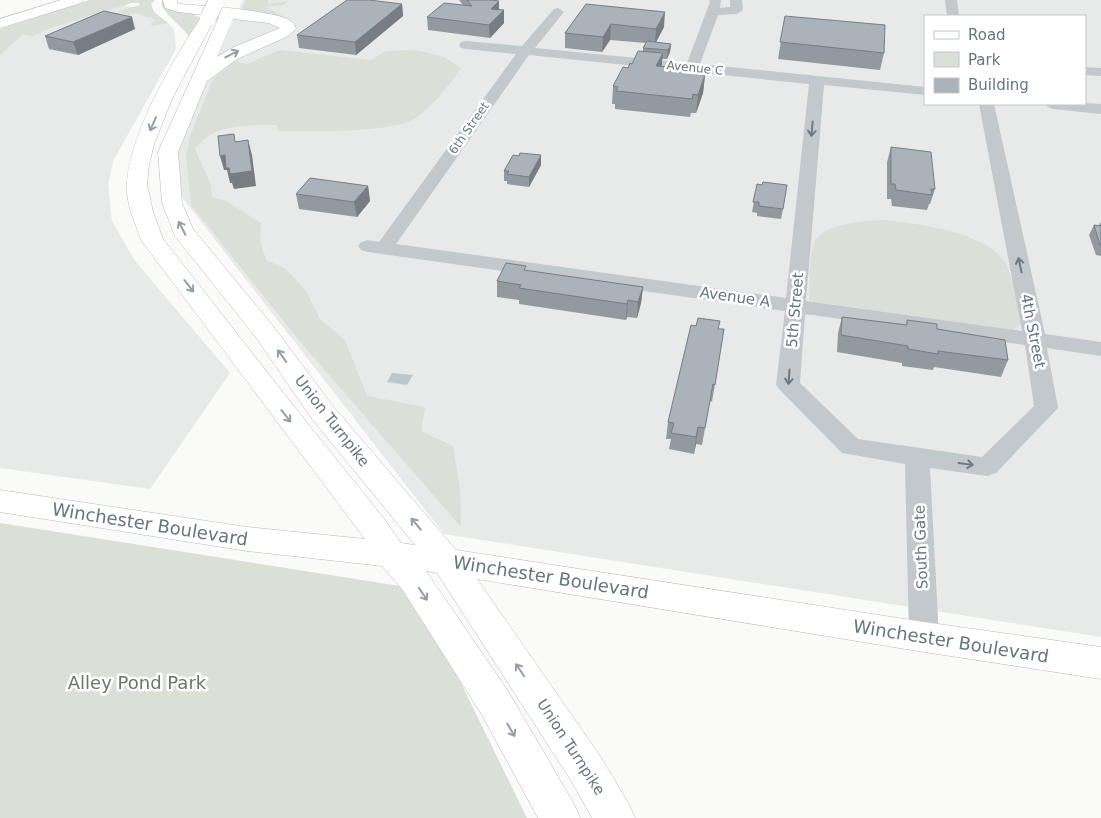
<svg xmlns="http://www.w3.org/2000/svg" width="1101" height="818" font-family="'DejaVu Sans',sans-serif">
<rect width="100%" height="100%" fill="#fafaf8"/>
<g fill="#e8e9e9" fill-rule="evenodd">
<polygon points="96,0 118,3 153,14 166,21 174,30 176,49 113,161 108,185 112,221 135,261 230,373 150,489 0,468 0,34"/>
<path d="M 243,0 L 1101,0 L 1101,637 L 444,534 L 181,196 L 177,144 L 197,97 ZM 925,16 L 1085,16 L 1085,104 L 925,104 Z"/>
</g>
<g fill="#dadfd7">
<polygon points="89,0 155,0 151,4 154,12 168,23 154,26 150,24 156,20 136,13 128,16 118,11 140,5 139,3 132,3 48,29 33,36 23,34 0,55 0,29"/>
<path d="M 164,0 L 197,12 L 195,16 L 201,17 L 190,38 C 182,25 168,18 161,4 Z"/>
<polygon points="246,0 268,0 268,4 288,1 284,5 266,7 286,18 240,13"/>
<path d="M 280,50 L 371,60 L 386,51 L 416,50 L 444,57 L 461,68 C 449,86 434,104 417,117 C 394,134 310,131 279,131 L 276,125 C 248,125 211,124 195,149 L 211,185 L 212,197 L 226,201 L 261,223 L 260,240 L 266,260 L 286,269 L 306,291 L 320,319 L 345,340 L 367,396 L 425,407 L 421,431 L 453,446 L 460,489 L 461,527 L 297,338 L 191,205 L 186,156 L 190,136 L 212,81 L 233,60 L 247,64 Z"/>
<path d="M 883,220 C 917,224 992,231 1008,268 C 1015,285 1017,306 1021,324 L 1013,330 L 809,301 C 810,283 809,263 813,246 C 819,223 864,221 883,220 Z"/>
<polygon points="0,523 406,587 455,671 527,818 0,818"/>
</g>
<polygon fill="#bbc7cb" points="392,373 413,375 407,385 387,382"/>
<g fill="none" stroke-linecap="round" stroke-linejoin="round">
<defs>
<path id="major" d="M 163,0 L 177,0 L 177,3 L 181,4 C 203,6 278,10 292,22 C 295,24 295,26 296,29 L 286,37 L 237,59 L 207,81 L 178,152 L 182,203 L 193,229 L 273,326 L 332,405 L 456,550 L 924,622 L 1101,647 L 1101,679 L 924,652 L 477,579 L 600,756 L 629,804 L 635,818 L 592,818 L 572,782 L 437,573 L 426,571 L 508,691 L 574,804 L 580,818 L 538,818 L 482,715 L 402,589 L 382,566 L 247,551 L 0,512 L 0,490 L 247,527 L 365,539 L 141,240 C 135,222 126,204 127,185 C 128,137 175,55 203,15 L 179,12 L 165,8 ZM 214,17 L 219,17 L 158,152 L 162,203 L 175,236 L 255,336 L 312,419 L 415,545 L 401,543 L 385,520 L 292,404 L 163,239 L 153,212 L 147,184 L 149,165 L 154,144 L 172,99 L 215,18 ZM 233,19 L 269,23 L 280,28 L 234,47 L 217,57 Z"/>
<polygon id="highway" points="61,0 83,0 81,3 0,28 0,19"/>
</defs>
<use href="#major" stroke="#b5babe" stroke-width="1"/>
<use href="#highway" stroke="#b4b9bd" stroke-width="1"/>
<g fill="#c3c8cc" fill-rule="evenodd">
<path d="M 709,0 L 721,0 L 720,8 L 730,7 L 730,0 L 742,0 L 743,10 L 737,14 L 718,15 L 700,64 L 925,87 L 925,95 L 824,85 L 806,301 L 1022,331 L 979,104 L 994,104 L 1045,334 L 1101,342 L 1101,356 L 1047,348 L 1058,408 L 996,473 L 987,476 L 930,468 L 939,637 L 935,646 L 924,650 L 913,646 L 909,637 L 905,464 L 842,453 L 780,390 L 776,385 L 785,311 L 368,252 L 361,250 L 358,246 L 361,242 L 368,240 L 379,242 L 516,54 L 466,49 L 461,48 L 459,45 L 461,42 L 466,41 L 522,46 L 554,9 L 558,8 L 564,12 L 535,48 L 687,63 L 710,2 ZM 529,55 L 809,84 L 786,298 L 396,244 ZM 805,314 L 1025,345 L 1034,406 L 982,457 L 858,439 L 800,383 Z"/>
<polygon points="945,0 957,0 959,16 947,16"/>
<polygon points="1085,67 1101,68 1101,76 1085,75"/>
<polygon points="1085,103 1101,104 1101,114 1053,109 1048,107 1045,104"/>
</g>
<use href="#major" fill="#fff" fill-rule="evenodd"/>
<use href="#highway" fill="#fff" fill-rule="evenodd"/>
<defs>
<polyline id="major-bridge" points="208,18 215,4"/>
</defs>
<use href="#major-bridge" stroke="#b5babe" stroke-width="17" stroke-linecap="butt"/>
<use href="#major-bridge" stroke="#fff" stroke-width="16"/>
</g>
<g fill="#929a9f">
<polygon points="459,0 492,0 499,10 504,10 504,23 490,38 428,30 427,17 463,5"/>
<polygon points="402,4 403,16 356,55 299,48 297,35"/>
<polygon points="586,4 664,27 656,42 671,44 670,52 667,59 662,59 662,66 705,75 703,93 696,113 691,113 690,117 615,109 615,104 612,104 613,86 628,68 643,51 643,48 646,43 610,40 602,52 565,48 565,33"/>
<polygon points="785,16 884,53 880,70 778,59"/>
<polygon points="135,29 78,55 49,49 45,36"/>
<polygon points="891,147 935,189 930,204 929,204 927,210 892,206 891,199 887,199 887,162"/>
<polygon points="541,165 529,187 507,184 507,181 504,181 504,171"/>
<polygon points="757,184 783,209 781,219 757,216 757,213 752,212"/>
<polygon points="368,186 370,201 357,217 299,209 296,194"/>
<polygon points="1100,223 1101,223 1101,256 1096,255 1089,235 1094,225 1099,225"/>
<polygon points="526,271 643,287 641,303 637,318 627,317 626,320 519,304 519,300 497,297 497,281"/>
<polygon points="842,317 906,325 907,320 937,329 1008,360 1001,377 934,367 933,370 902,366 902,363 837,352 838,333"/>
<polygon points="719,329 724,329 712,402 710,401 702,445 696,444 694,454 669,449 671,439 666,439 668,422"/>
</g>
<g fill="#777d82">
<polygon points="499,1 499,13 491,9"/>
<polygon points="402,4 403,16 356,55 355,42"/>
<polygon points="504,10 504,23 490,38 489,25"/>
<polygon points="665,12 664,27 655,44 656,29"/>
<polygon points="132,17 135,29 78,55 73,42"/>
<polygon points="611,24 610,40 602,52 603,37"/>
<polygon points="671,44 670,52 667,59 668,50"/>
<polygon points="663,53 661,71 656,66"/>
<polygon points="705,75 703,93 696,113 698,95"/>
<polygon points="248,140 252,155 256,186 234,189 232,183 230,183 227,170 224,170 220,156"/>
<polygon points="541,155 541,165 529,187 529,177"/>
<polygon points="368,186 370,201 357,217 354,202"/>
<polygon points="643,287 641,303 637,318 638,302"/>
<polygon points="628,300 627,317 626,320 627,304"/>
<polygon points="698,427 696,444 694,454 696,437"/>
</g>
<g fill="#aab3b9" stroke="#777d82">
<polygon points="347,0 369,0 402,4 355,42 297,35"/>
<polygon points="467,0 491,0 499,1 491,9 504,10 489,25 427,17 444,3 472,6"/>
<polygon points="586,4 665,12 656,29 611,24 603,37 565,33"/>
<polygon points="104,11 132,17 73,42 45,36"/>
<polygon points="785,16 885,25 884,53 780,42"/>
<polygon points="647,41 671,44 668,50 643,48"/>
<polygon points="638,51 663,53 656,66 701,70 700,75 705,75 698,95 693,94 692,99 616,91 618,87 613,86 623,67 628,68 630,63 632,64"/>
<polygon points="234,134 235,142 248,140 252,171 230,174 229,168 226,168 225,155 220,156 218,136"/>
<polygon points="891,147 931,152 935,189 931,189 932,195 896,190 895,184 891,184"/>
<polygon points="520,153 541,155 529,177 507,174 509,171 504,171 513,155 519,156"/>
<polygon points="310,178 368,186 354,202 296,194"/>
<polygon points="763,182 787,185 783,209 759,206 759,202 753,202 757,184 762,185"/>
<polygon points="1094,225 1101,226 1101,245 1100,245"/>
<polygon points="506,263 526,266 524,270 643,287 638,302 628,300 627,304 519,288 521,285 497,281"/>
<polygon points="842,317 907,325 907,320 937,324 937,329 1005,340 1008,360 938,351 938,354 908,349 908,346 841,335"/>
<polygon points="698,318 720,321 718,329 724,329 715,385 713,384 705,428 698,427 696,437 671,433 674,423 668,422 691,325 696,326"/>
</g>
<defs><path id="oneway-shaft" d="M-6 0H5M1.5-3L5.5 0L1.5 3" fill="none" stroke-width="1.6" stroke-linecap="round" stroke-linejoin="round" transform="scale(1.25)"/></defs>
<g stroke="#939fa8">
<use href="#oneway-shaft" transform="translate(232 54) rotate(-27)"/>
<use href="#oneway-shaft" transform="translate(153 124) rotate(114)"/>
<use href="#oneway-shaft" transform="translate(182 228) rotate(-117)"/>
<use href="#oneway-shaft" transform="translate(189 286) rotate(52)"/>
<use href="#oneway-shaft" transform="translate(282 356) rotate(-126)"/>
<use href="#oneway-shaft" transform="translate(286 416) rotate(52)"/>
<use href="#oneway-shaft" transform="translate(416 524) rotate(-130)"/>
<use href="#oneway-shaft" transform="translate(423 594) rotate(56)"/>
<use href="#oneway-shaft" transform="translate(520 670) rotate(-124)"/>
<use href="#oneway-shaft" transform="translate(511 730) rotate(60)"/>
</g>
<g stroke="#6a7a87">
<use href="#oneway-shaft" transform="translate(812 129) rotate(95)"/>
<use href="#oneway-shaft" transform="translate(1020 265) rotate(-102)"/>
<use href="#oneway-shaft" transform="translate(789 377) rotate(94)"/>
<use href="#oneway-shaft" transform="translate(966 464) rotate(8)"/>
</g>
<g text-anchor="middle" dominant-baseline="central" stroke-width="5" stroke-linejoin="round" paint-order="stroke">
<g font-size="12" fill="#657683" stroke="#fff">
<text transform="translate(695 68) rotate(6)">Avenue C</text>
<text transform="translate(469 128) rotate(-55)">6th Street</text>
</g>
<g font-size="15" fill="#657683" stroke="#fff">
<text transform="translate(735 297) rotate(8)">Avenue A</text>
<text transform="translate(795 310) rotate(-85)">5th Street</text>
<text transform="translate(1033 331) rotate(79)">4th Street</text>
<text transform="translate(332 421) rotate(52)">Union Turnpike</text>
<text transform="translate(921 547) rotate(-92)">South Gate</text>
<text transform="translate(571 747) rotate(57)">Union Turnpike</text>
</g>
<g font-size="18" fill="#657683" stroke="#fff">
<text transform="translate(150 524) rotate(9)">Winchester Boulevard</text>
<text transform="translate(551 577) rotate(9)">Winchester Boulevard</text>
<text transform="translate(951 641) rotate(9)">Winchester Boulevard</text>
</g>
<g font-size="18" fill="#687a64" stroke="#fff">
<text x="137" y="682">Alley Pond Park</text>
</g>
</g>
<rect x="924" y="15" width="162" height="90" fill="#ffffff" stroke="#c1c8cd"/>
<rect x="934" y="31" width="25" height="8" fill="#ffffff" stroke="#c1c8cd"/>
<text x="968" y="40" font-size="15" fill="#657683">Road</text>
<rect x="934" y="52" width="25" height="15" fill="#dadfd7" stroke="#c1c8cd"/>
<text x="968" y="65" font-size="15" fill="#657683">Park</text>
<rect x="934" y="78" width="25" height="15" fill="#aab3b9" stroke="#c1c8cd"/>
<text x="968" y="90" font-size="15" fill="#657683">Building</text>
</svg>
